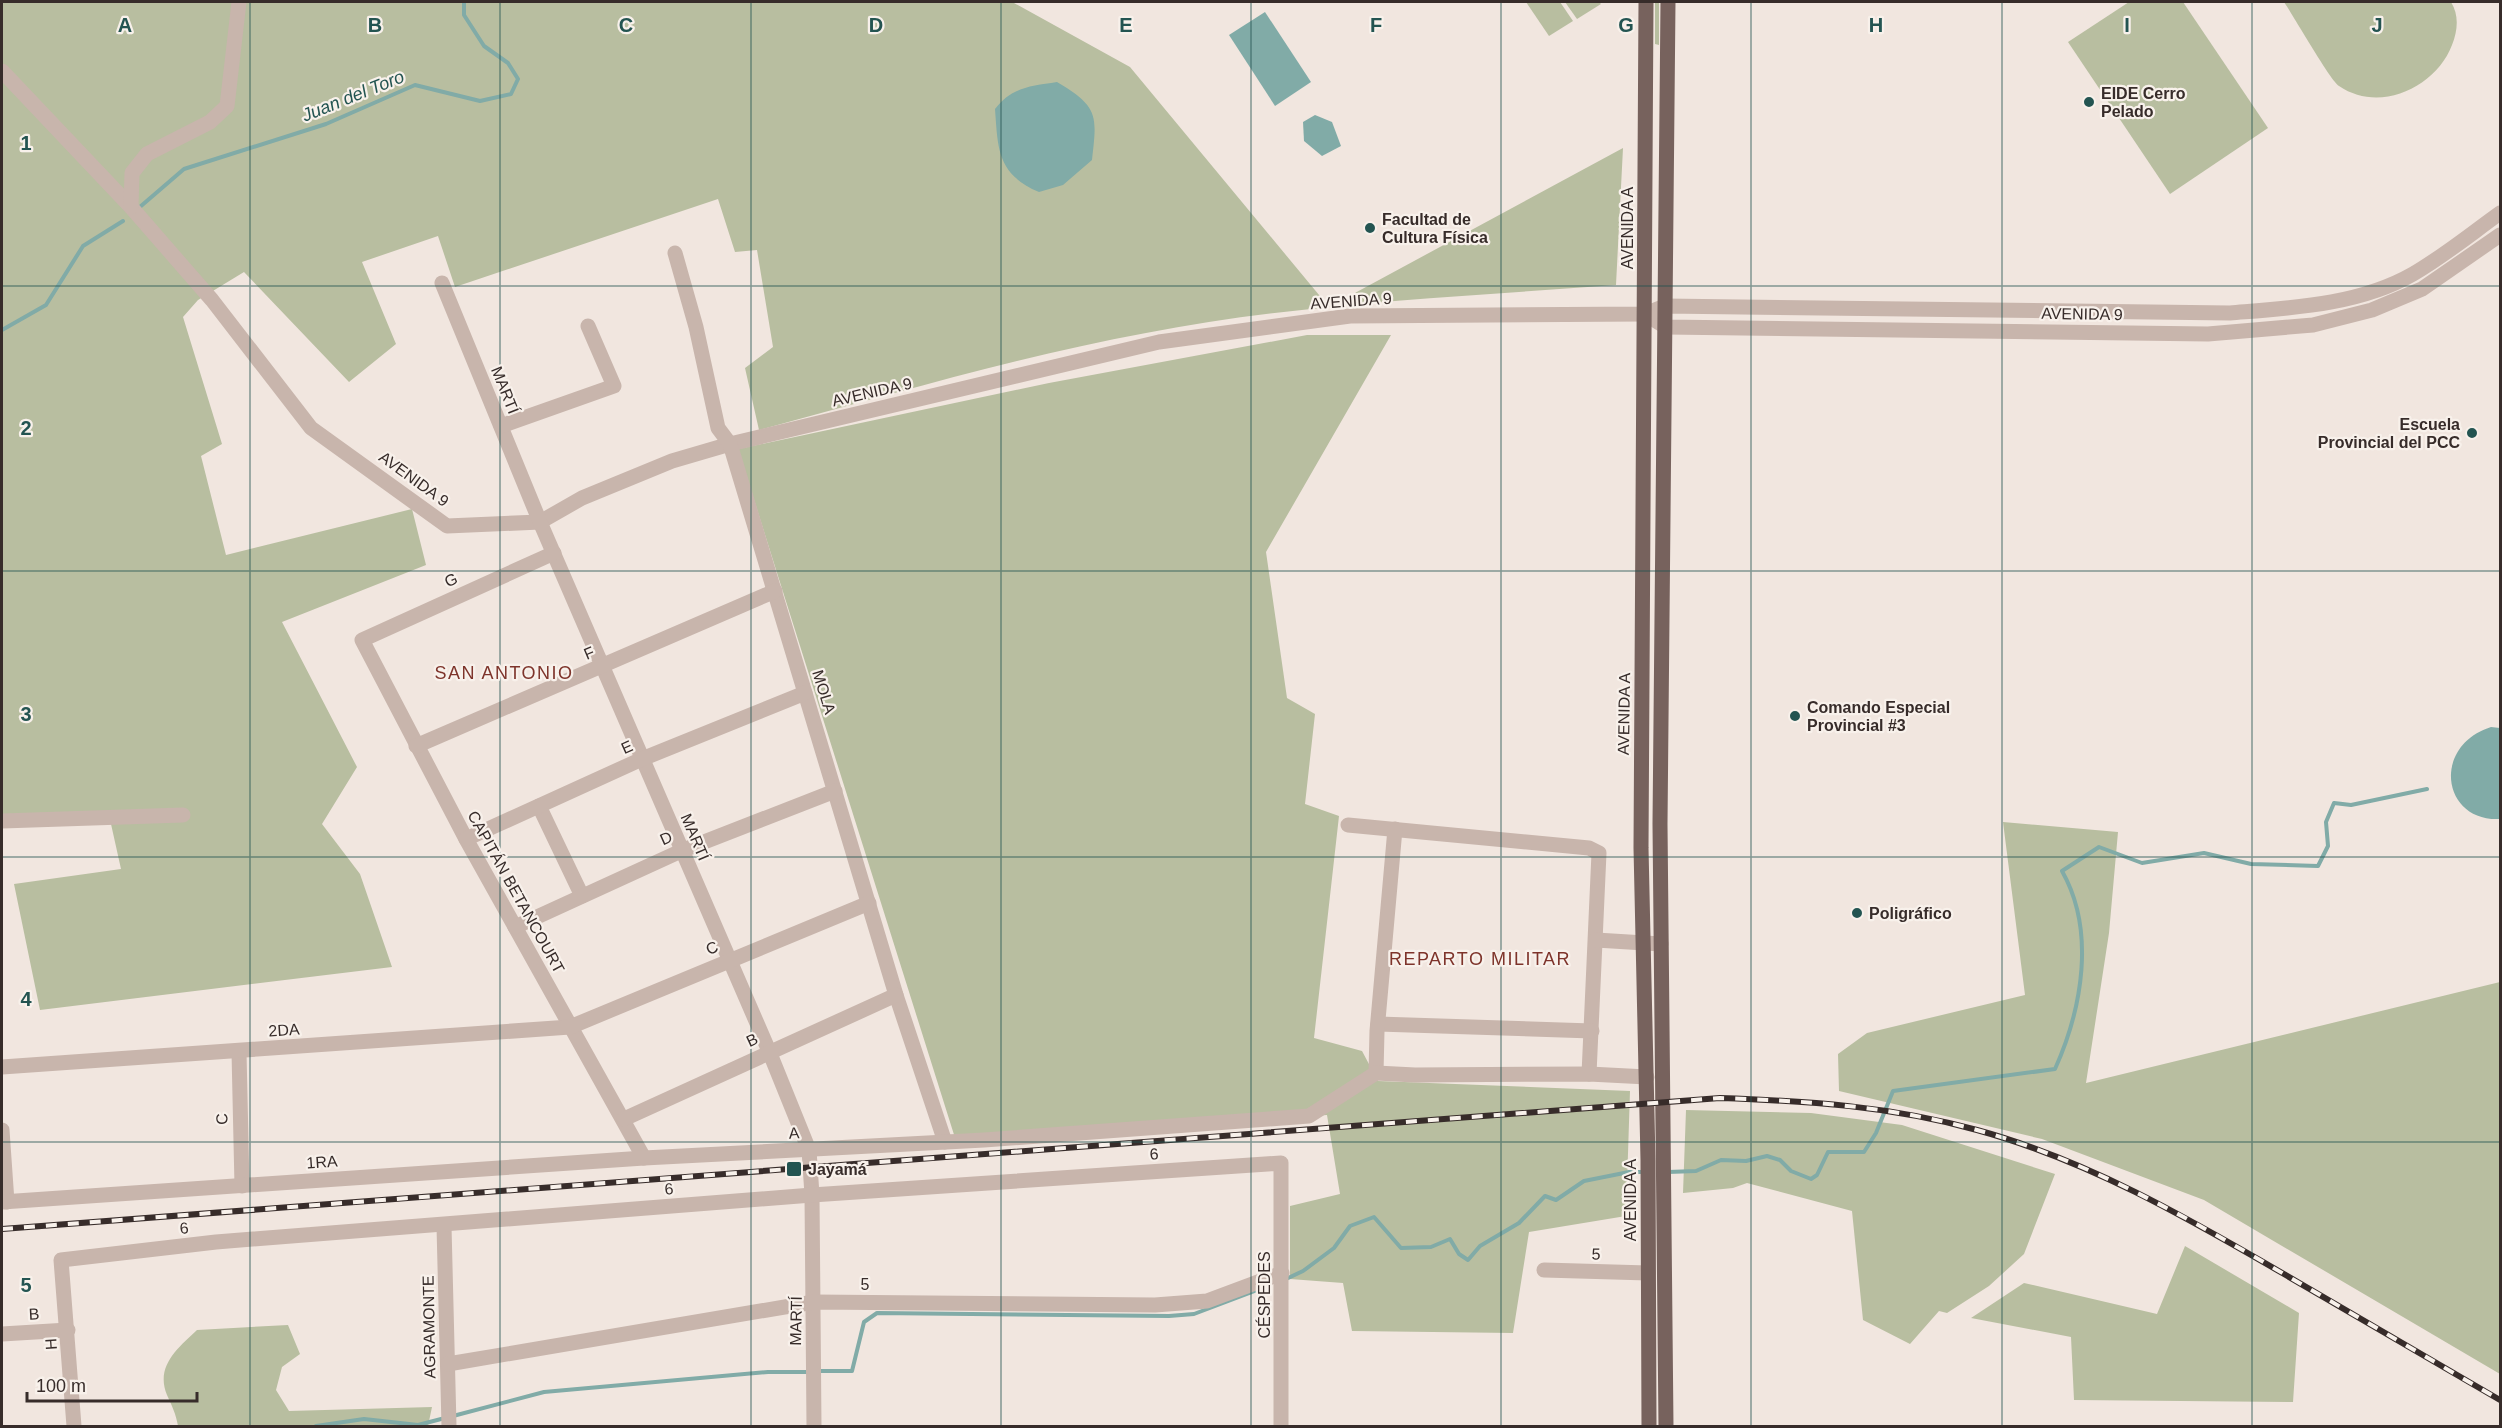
<svg xmlns="http://www.w3.org/2000/svg" width="2502" height="1428" font-family="Arial,sans-serif">
<rect width="100%" height="100%" fill="#f1e6df"/>
<g fill="#b8bea0">
<path d="M 2,2 L 1016,2 L 1014,3 L 1130,67 L 1329,307 L 1623,148 L 1616,285 C 1459,297 1301,303 1146,333 C 1016,357 887,396 759,430 L 745,368 L 773,347 L 757,250 L 735,252 L 718,199 L 455,287 L 438,236 L 362,262 L 396,344 L 349,382 L 244,272 L 198,300 L 183,317 L 222,444 L 201,456 L 226,555 L 412,509 L 426,565 L 282,622 L 357,767 L 322,824 L 360,874 L 392,967 L 40,1010 L 14,884 L 121,869 L 109,815 L 2,816 Z"/>
<polygon points="1526,2 1560,2 1573,21 1549,36"/>
<polygon points="1565,2 1599,2 1601,4 1577,19"/>
<polygon points="1655,2 1659,2 1659,45 1655,44"/>
<polygon points="2129,2 2183,2 2268,128 2170,194 2068,42"/>
<path d="M 2284,2 L 2451,2 C 2459,15 2458,30 2452,45 C 2436,87 2380,114 2339,86 C 2330,80 2293,15 2284,2 Z"/>
<polygon points="1307,335 1391,335 1266,552 1287,698 1315,714 1305,804 1339,816 1314,1038 1362,1051 1378,1081 1630,1091 1626,1216 1529,1232 1513,1333 1352,1331 1343,1283 1290,1279 1290,1206 1340,1194 1327,1115 956,1141 738,449 1049,383"/>
<polygon points="2003,822 2118,832 2109,933 2086,1083 2500,982 2500,1374 2204,1200 2042,1139 1839,1091 1838,1054 1867,1033 2025,995"/>
<polygon points="1686,1110 1811,1113 1902,1125 2055,1174 2024,1254 1989,1286 1947,1313 1939,1311 1910,1344 1863,1320 1852,1211 1747,1183 1733,1188 1683,1193"/>
<polygon points="2185,1246 2299,1313 2293,1402 2074,1400 2071,1337 1971,1318 2024,1283 2157,1314"/>
<path d="M 288,1325 L 300,1354 L 282,1367 L 276,1390 L 289,1411 L 432,1407 L 428,1426 L 178,1426 C 176,1414 172,1406 167,1395 C 155,1366 178,1348 197,1330 Z"/>
</g>
<g fill="#81aba7">
<polygon points="1265,12 1311,82 1275,106 1229,35"/>
<path d="M 1057,82 C 1099,107 1097,115 1092,160 L 1063,185 L 1039,192 C 997,174 998,149 995,109 C 1012,87 1031,86 1057,82 Z"/>
<polygon points="1315,115 1332,122 1341,146 1322,156 1304,141 1303,122"/>
<path d="M 2491,727 L 2500,728 L 2500,819 C 2442,822 2431,746 2491,727 Z"/>
</g>
<g fill="none" stroke-linecap="round" stroke-linejoin="round">
<g stroke="#81aba7" stroke-width="4">
<polyline points="141,206 184,169 326,124 415,85 480,101 511,94 518,79 508,63 484,46 464,15 464,2"/>
<polyline points="2,330 46,305 83,246 123,221"/>
<path d="M 1668,1172 L 1696,1171 L 1721,1160 L 1746,1161 L 1767,1156 L 1780,1160 L 1791,1171 L 1811,1179 L 1817,1175 L 1828,1152 L 1864,1152 L 1876,1133 L 1893,1091 L 2055,1069 C 2082,1009 2096,931 2062,871 L 2099,847 L 2142,863 L 2204,853 L 2251,864 L 2318,866 L 2328,846 L 2326,822 L 2334,803 L 2351,805 L 2427,789"/>
<polyline points="1286,1279 1303,1271 1334,1248 1350,1226 1374,1217 1401,1248 1431,1247 1450,1239 1459,1254 1468,1260 1480,1246 1519,1223 1545,1196 1556,1200 1584,1181 1629,1172 1645,1172"/>
<polyline points="818,1371 852,1371 864,1322 877,1313 1169,1316 1194,1314 1268,1286"/>
<polyline points="453,1416 544,1392 768,1372 810,1372"/>
<polyline points="316,1426 364,1419 418,1425 445,1418"/>
</g>
<g stroke="#c8b5ac" stroke-width="15">
<path d="M 2,71 L 131,207 L 212,300 L 311,428 L 447,526 L 540,522 L 582,498 L 672,461 L 730,444 L 1159,342 L 1350,316 L 1645,314 L 1665,306 L 2230,313 C 2291,308 2359,305 2413,274 C 2444,256 2472,233 2500,213"/>
<polyline points="131,207 132,173 147,154 210,122 227,106 239,2"/>
<polyline points="675,253 696,327 718,428 730,444 896,995 945,1142"/>
<polyline points="442,283 540,522 769,1051 809,1150 812,1195 814,1426"/>
<polyline points="1645,314 1666,327 2208,334 2313,325 2372,310 2422,289 2500,235"/>
<polyline points="501,426 614,386 588,326"/>
<polyline points="554,553 362,640 466,839 644,1158"/>
<polyline points="416,746 775,591"/>
<polyline points="539,806 582,896"/>
<polyline points="2,821 183,815"/>
<polyline points="1348,825 1589,848 1599,853 1589,1074"/>
<polyline points="466,839 642,759 805,693"/>
<polyline points="515,927 681,851 835,791"/>
<polyline points="1596,940 1661,944"/>
<polyline points="1378,1024 1592,1031"/>
<polyline points="239,1052 242,1186"/>
<polyline points="2,1067 570,1027 869,903"/>
<polyline points="1376,1073 1377,1031 1395,829"/>
<polyline points="624,1119 896,995"/>
<polyline points="2,1130 7,1202"/>
<polyline points="2,1202 644,1158 984,1140 1309,1116 1376,1073 1415,1075 1589,1074 1647,1077"/>
<polyline points="444,1226 449,1426"/>
<polyline points="1544,1270 1648,1273"/>
<polyline points="2,1334 68,1330"/>
<polyline points="448,1364 814,1302 1155,1305 1207,1301 1282,1273"/>
<polyline points="74,1426 61,1260 216,1242 812,1195 1281,1163 1281,1426"/>
</g>
<g stroke="#77625d" stroke-width="15">
<polyline points="1646,2 1641,848 1648,1160 1649,1426"/>
<polyline points="1666,1426 1660,824 1668,2"/>
</g>
<defs>
<path id="rail" d="M 2,1229 L 1720,1098 C 1809,1101 1890,1106 1977,1130 C 2087,1160 2186,1217 2284,1274 C 2356,1316 2428,1358 2500,1400"/>
</defs>
<use href="#rail" stroke="#372c2a" stroke-width="6"/>
<use href="#rail" stroke="#f8f1eb" stroke-width="4" stroke-dasharray="11" stroke-linecap="butt"/>
</g>
<path fill="none" stroke="#235451" stroke-width="1.5" stroke-opacity="0.55" d="M 250,2 L 250,1426M 500,2 L 500,1426M 751,2 L 751,1426M 1001,2 L 1001,1426M 1251,2 L 1251,1426M 1501,2 L 1501,1426M 1751,2 L 1751,1426M 2002,2 L 2002,1426M 2252,2 L 2252,1426M 2,286 L 2500,286M 2,571 L 2500,571M 2,857 L 2500,857M 2,1142 L 2500,1142"/>
<g fill="#235451" stroke="#f8f1eb" stroke-width="2">
<circle cx="2089" cy="102" r="6"/>
<circle cx="1370" cy="228" r="6"/>
<circle cx="2472" cy="433" r="6"/>
<circle cx="1795" cy="716" r="6"/>
<circle cx="1857" cy="913" r="6"/>
<rect x="786" y="1161" width="16" height="16" rx="3"/>
</g>
<g text-anchor="middle" dominant-baseline="central" stroke-width="4.5" stroke-linejoin="round" paint-order="stroke">
<g font-size="16" font-weight="bold" fill="#372c2a" stroke="#f8f1eb" text-anchor="start">
<text x="2101" y="93">EIDE Cerro<tspan x="2101" dy="18">Pelado</tspan></text>
<text x="1382" y="219">Facultad de<tspan x="1382" dy="18">Cultura Física</tspan></text>
<text x="2460" y="424" text-anchor="end">Escuela<tspan x="2460" dy="18">Provincial del PCC</tspan></text>
<text x="1807" y="707">Comando Especial<tspan x="1807" dy="18">Provincial #3</tspan></text>
<text x="1869" y="913">Poligráfico</text>
<text x="808" y="1169">Jayamá</text>
</g>
<g font-size="16" fill="#372c2a" stroke="#f8f1eb">
<text transform="translate(1627 228) rotate(-90)">AVENIDA A</text>
<text transform="translate(1351 301) rotate(-4)">AVENIDA 9</text>
<text transform="translate(2082 314) rotate(1)">AVENIDA 9</text>
<text transform="translate(505 390) rotate(68)">MARTÍ</text>
<text transform="translate(872 392) rotate(-13)">AVENIDA 9</text>
<text transform="translate(414 479) rotate(36)">AVENIDA 9</text>
<text transform="translate(451 580) rotate(-24)">G</text>
<text transform="translate(589 653) rotate(-23)">F</text>
<text transform="translate(824 692) rotate(73)">MOLA</text>
<text transform="translate(1624 714) rotate(-89)">AVENIDA A</text>
<text transform="translate(627 747) rotate(-24)">E</text>
<text transform="translate(695 837) rotate(67)">MARTÍ</text>
<text transform="translate(666 838) rotate(-24)">D</text>
<text transform="translate(516 892) rotate(61)">CAPITÁN BETANCOURT</text>
<text transform="translate(712 948) rotate(-23)">C</text>
<text transform="translate(284 1030) rotate(-4)">2DA</text>
<text transform="translate(752 1040) rotate(-25)">B</text>
<text transform="translate(222 1119) rotate(-91)">C</text>
<text transform="translate(794 1133) rotate(-3)">A</text>
<text transform="translate(1154 1154) rotate(-4)">6</text>
<text transform="translate(322 1162) rotate(-4)">1RA</text>
<text transform="translate(669 1189) rotate(-5)">6</text>
<text transform="translate(1630 1200) rotate(-90)">AVENIDA A</text>
<text transform="translate(184 1228) rotate(-6)">6</text>
<text transform="translate(1596 1254) rotate(1)">5</text>
<text x="865" y="1284">5</text>
<text transform="translate(1264 1295) rotate(-90)">CÉSPEDES</text>
<text transform="translate(34 1314) rotate(-3)">B</text>
<text transform="translate(796 1321) rotate(-89)">MARTÍ</text>
<text transform="translate(429 1327) rotate(-91)">AGRAMONTE</text>
<text transform="translate(51 1344) rotate(-94)">H</text>
</g>
<g font-size="18" font-style="italic" fill="#235451" stroke="#f8f1eb">
<text transform="translate(353 96) rotate(-22)">Juan del Toro</text>
</g>
<g font-size="18" letter-spacing="1.5" fill="#7e342b" stroke="#f8f1eb">
<text x="504" y="673">SAN ANTONIO</text>
<text x="1480" y="959">REPARTO MILITAR</text>
</g>
</g>
<g font-size="20" text-anchor="middle" font-weight="bold" fill="#235451" stroke="#f8f1eb" stroke-width="4.5" stroke-linejoin="round" paint-order="stroke">
<text x="125" y="32">A</text>
<text x="375" y="32">B</text>
<text x="626" y="32">C</text>
<text x="876" y="32">D</text>
<text x="1126" y="32">E</text>
<text x="1376" y="32">F</text>
<text x="1626" y="32">G</text>
<text x="1876" y="32">H</text>
<text x="2127" y="32">I</text>
<text x="2377" y="32">J</text>
<text x="26" y="150">1</text>
<text x="26" y="435">2</text>
<text x="26" y="721">3</text>
<text x="26" y="1006">4</text>
<text x="26" y="1292">5</text>
</g>
<rect width="2502" height="1428" fill="none" stroke="#372c2a" stroke-width="6"/>
<path d="M27 1392v9h170v-9" fill="none" stroke="#372c2a" stroke-width="3"/>
<text x="36" y="1392" font-size="18" fill="#372c2a" stroke="#f8f1eb" stroke-width="4.5" paint-order="stroke">100 m</text>
</svg>
